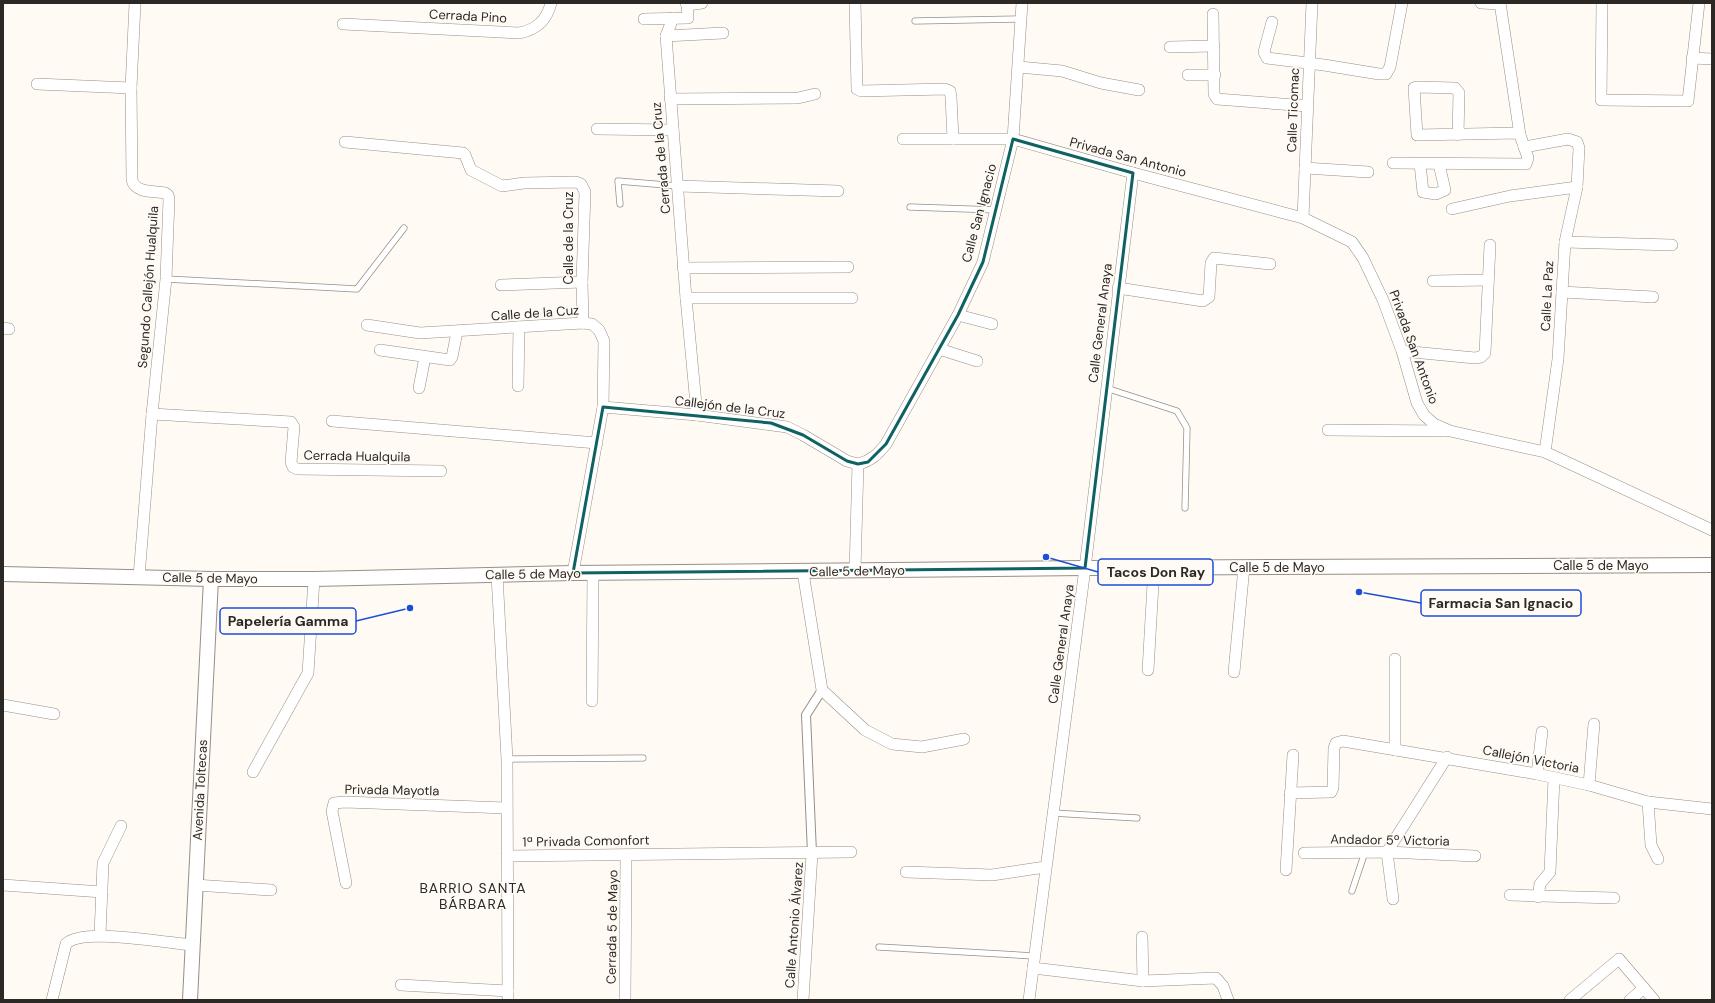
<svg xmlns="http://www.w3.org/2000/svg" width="1715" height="1003" font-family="'DM Sans',sans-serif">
<rect width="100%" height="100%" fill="#fffaf4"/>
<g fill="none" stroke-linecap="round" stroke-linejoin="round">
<defs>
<g id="service">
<polyline points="915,21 1021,19"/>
<polyline points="620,204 618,181 678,186"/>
<polyline points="910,207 997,210"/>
<polyline points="166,279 357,289 404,228"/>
<polyline points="1106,388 1177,411 1187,428 1185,508"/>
<polyline points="507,759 643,758"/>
<polyline points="1053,813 1137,818"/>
<polyline points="1352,891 1365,852"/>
<polyline points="879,947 1035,956"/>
</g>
<polyline id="pedestrian" points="812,853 806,715 822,690"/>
<g id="minor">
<path d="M 135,3 L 131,88 L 132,180 C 135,193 154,191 165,193 L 168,195 L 169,199 L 166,279 L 152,414 L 139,577"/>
<polyline points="686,3 687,5 702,3"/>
<polyline points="855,3 857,89 861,91 945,89 950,91 951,97 953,139"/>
<polyline points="1481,3 1500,4"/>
<polyline points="1500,3 1520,135"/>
<polyline points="1602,3 1601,100 1688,101 1699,3"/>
<polyline points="1213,14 1214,94 1217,99 1307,106"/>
<polyline points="673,18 666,36 686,298 697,415"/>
<polyline points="644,19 688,18 687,5"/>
<polyline points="1272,22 1264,52 1267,58 1324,65 1379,74 1386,74 1390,67 1402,3"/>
<path d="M 343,24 L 519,33 C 536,30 547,20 551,3"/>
<polyline points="666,36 723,33"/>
<polyline points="1170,47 1214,46"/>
<polyline points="1692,58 1712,59"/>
<polyline points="1019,67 1062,71 1101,83 1139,90"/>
<polyline points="1188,75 1215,75"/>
<polyline points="37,84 131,88"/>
<polyline points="670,99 798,98 815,94"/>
<polyline points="597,129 673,130"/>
<polyline points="903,139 1013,139 1133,173 1303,218 1352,242 1363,258 1383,300 1402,351 1417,403 1424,415 1434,424 1450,431 1545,452 1712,530"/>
<polyline points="345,142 463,153 465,155 471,170 502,186 524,183 576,182 581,184 585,192 582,282 583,323"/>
<polyline points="1524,147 1568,139 1577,142 1579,148 1577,187 1565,242 1558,359 1545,452"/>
<polyline points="1393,163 1526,164 1528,158 1520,135 1517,133 1417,135 1414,88 1417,87 1455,88 1459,93 1458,135"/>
<polyline points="1420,164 1423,192 1436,194 1445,190 1439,164"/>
<polyline points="1305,168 1368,172"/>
<polyline points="678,186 838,191"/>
<polyline points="1452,209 1510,196 1577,187"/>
<polyline points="1303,218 1312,3"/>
<polyline points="1565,242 1672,245"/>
<polyline points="683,268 848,267"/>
<polyline points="1433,281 1488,280"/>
<polyline points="501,285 582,282"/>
<polyline points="1118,288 1203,301 1209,297 1211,263 1214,258 1270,264"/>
<polyline points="1562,292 1653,297"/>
<polyline points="686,298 852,298"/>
<polyline points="958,315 992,324"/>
<polyline points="367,325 420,333 583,323 592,324 599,330 604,341 603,407 573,573"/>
<polyline points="3,328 9,329"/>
<polyline points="939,349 977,361"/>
<polyline points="380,350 450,360 452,357 457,332"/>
<polyline points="1402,351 1475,358 1481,357 1485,353 1490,245"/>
<polyline points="518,386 519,327"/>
<polyline points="419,388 425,357"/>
<polyline points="603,407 697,415 787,427 803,435 847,461 858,464 855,571"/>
<polyline points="152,414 291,422 294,427 291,462 293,467 297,469 441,471"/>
<polyline points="332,421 597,443"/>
<polyline points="1328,430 1445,431"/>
<path d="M 858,464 C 871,461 878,454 886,444 L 958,315 L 983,262 L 1013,139 L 1022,3"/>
<polyline points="803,572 822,690 865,730 892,744 922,747 964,739"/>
<polyline points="497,575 507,759 508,1000"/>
<polyline points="1148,670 1154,567"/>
<polyline points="1234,672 1244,567"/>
<polyline points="592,701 593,573"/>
<polyline points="3,705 54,714"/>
<polyline points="1395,750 1395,659"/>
<polyline points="253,772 308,673 314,579"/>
<polyline points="1537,774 1542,732"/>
<polyline points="1589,785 1594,724"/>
<polyline points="1290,793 1331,792 1333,788 1334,748 1336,743 1343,741 1537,774 1589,785 1648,802 1712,809"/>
<polyline points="1648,802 1651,845 1658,859"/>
<polyline points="1304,853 1387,852 1475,856"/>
<polyline points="507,856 851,852"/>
<polyline points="1286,870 1293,755"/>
<polyline points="906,872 992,875 1045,867"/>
<polyline points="346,883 332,811 334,803 345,802 506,808"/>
<polyline points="3,885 102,892"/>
<polyline points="195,885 271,890"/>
<polyline points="1510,895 1614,898"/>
<polyline points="1538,897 1540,884 1550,872 1554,778"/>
<polyline points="1393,899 1387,852 1447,757"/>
<polyline points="100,935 103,863 121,826"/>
<polyline points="1142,937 1143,981"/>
<polyline points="1033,968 1143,981 1216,978 1223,986 1228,1000"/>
<polyline points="401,985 508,991"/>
<path d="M 52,1000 L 66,944 C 81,927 168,943 192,945"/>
<polyline points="625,1000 626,855"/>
<polyline points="803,1000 812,853"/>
<polyline points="1029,1000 1085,568 1133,173"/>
<polyline points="1570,1000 1619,959 1654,1000"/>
<polyline points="1630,1000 1644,988"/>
</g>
<g id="tertiary">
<polyline points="3,574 211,579 314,579 573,573 1085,568 1712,565"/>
<polyline points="190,1000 211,579"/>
</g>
</defs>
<use href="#service" stroke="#978f87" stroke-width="7"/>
<use href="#pedestrian" stroke="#978f87" stroke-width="10"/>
<use href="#minor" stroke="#978f87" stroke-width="12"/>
<use href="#tertiary" stroke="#978f87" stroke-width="16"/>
<use href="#service" stroke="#fff" stroke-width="5.5"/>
<use href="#pedestrian" stroke="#fff" stroke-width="8"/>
<use href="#minor" stroke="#fff" stroke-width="11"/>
<use href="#tertiary" stroke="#fff" stroke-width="14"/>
</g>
<path fill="none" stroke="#106262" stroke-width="3" stroke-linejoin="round" d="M 1013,139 L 1133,173 L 1085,568 L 573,573 L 603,407 L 771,423 L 803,435 L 847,461 L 858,464 L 868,462 L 886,444 L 958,315 L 983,262 Z"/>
<g text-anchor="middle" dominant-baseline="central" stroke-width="3" stroke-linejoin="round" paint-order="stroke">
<g font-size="13" fill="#2b2825" stroke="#fffaf4">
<text transform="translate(468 16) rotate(3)">Cerrada Pino</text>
<text transform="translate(1293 110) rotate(-88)">Calle Ticomac</text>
<text transform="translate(1128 157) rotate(15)">Privada San Antonio</text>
<text transform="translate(661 158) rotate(-95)">Cerrada de la Cruz</text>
<text transform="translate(979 213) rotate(-75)">Calle San Ignacio</text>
<text transform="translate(568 238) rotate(-90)">Calle de la Cruz</text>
<text transform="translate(148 287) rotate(-86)">Segundo Callejón Hualquila</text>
<text transform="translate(1547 296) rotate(-87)">Calle La Paz</text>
<text transform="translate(535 313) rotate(-4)">Calle de la Cuz</text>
<text transform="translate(1100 323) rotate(-83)">Calle General Anaya</text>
<text transform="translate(1414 347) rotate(70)">Privada San Antonio</text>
<text transform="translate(730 407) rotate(7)">Callejón de la Cruz</text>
<text transform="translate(357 456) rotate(1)">Cerrada Hualquila</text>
<text x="1601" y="565">Calle 5 de Mayo</text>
<text x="1277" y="567">Calle 5 de Mayo</text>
<text transform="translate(857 571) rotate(-1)">Calle 5 de Mayo</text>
<text transform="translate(533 574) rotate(-1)">Calle 5 de Mayo</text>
<text transform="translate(210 578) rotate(1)">Calle 5 de Mayo</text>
<text transform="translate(1061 644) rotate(-82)">Calle General Anaya</text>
<text transform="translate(1531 759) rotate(11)">Callejón Victoria</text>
<text transform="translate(200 790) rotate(-87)">Avenida Toltecas</text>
<text transform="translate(392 790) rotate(1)">Privada Mayotla</text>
<text transform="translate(1390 840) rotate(1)">Andador 5º Victoria</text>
<text transform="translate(586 841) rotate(-1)">1ª Privada Comonfort</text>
<text transform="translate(794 925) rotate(-86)">Calle Antonio Álvarez</text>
<text transform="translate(612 927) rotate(-89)">Cerrada 5 de Mayo</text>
</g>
<g font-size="14" letter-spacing="1" fill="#2b2825" stroke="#fffaf4">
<text x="473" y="888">BARRIO SANTA<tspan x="473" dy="16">BÁRBARA</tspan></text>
</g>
</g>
<path fill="none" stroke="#1d4ed8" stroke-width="1.5" d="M1046 557L1098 572M1359 592L1421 603M410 608L356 621"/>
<g fill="#1d4ed8" stroke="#fffaf4" stroke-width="1.5">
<circle cx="1046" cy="557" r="4"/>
<circle cx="1359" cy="592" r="4"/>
<circle cx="410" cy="608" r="4"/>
</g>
<g fill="#fffaf4" stroke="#1d4ed8" stroke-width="1.5">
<rect x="1098" y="559" width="115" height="26" rx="4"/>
<rect x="1421" y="590" width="160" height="26" rx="4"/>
<rect x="220" y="608" width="136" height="26" rx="4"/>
</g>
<g font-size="14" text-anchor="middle" font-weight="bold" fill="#2b2825">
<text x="1156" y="577">Tacos Don Ray</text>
<text x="1501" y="608">Farmacia San Ignacio</text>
<text x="288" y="626">Papelería Gamma</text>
</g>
<rect width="1715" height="1003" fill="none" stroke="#2b2825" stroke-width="8"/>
</svg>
